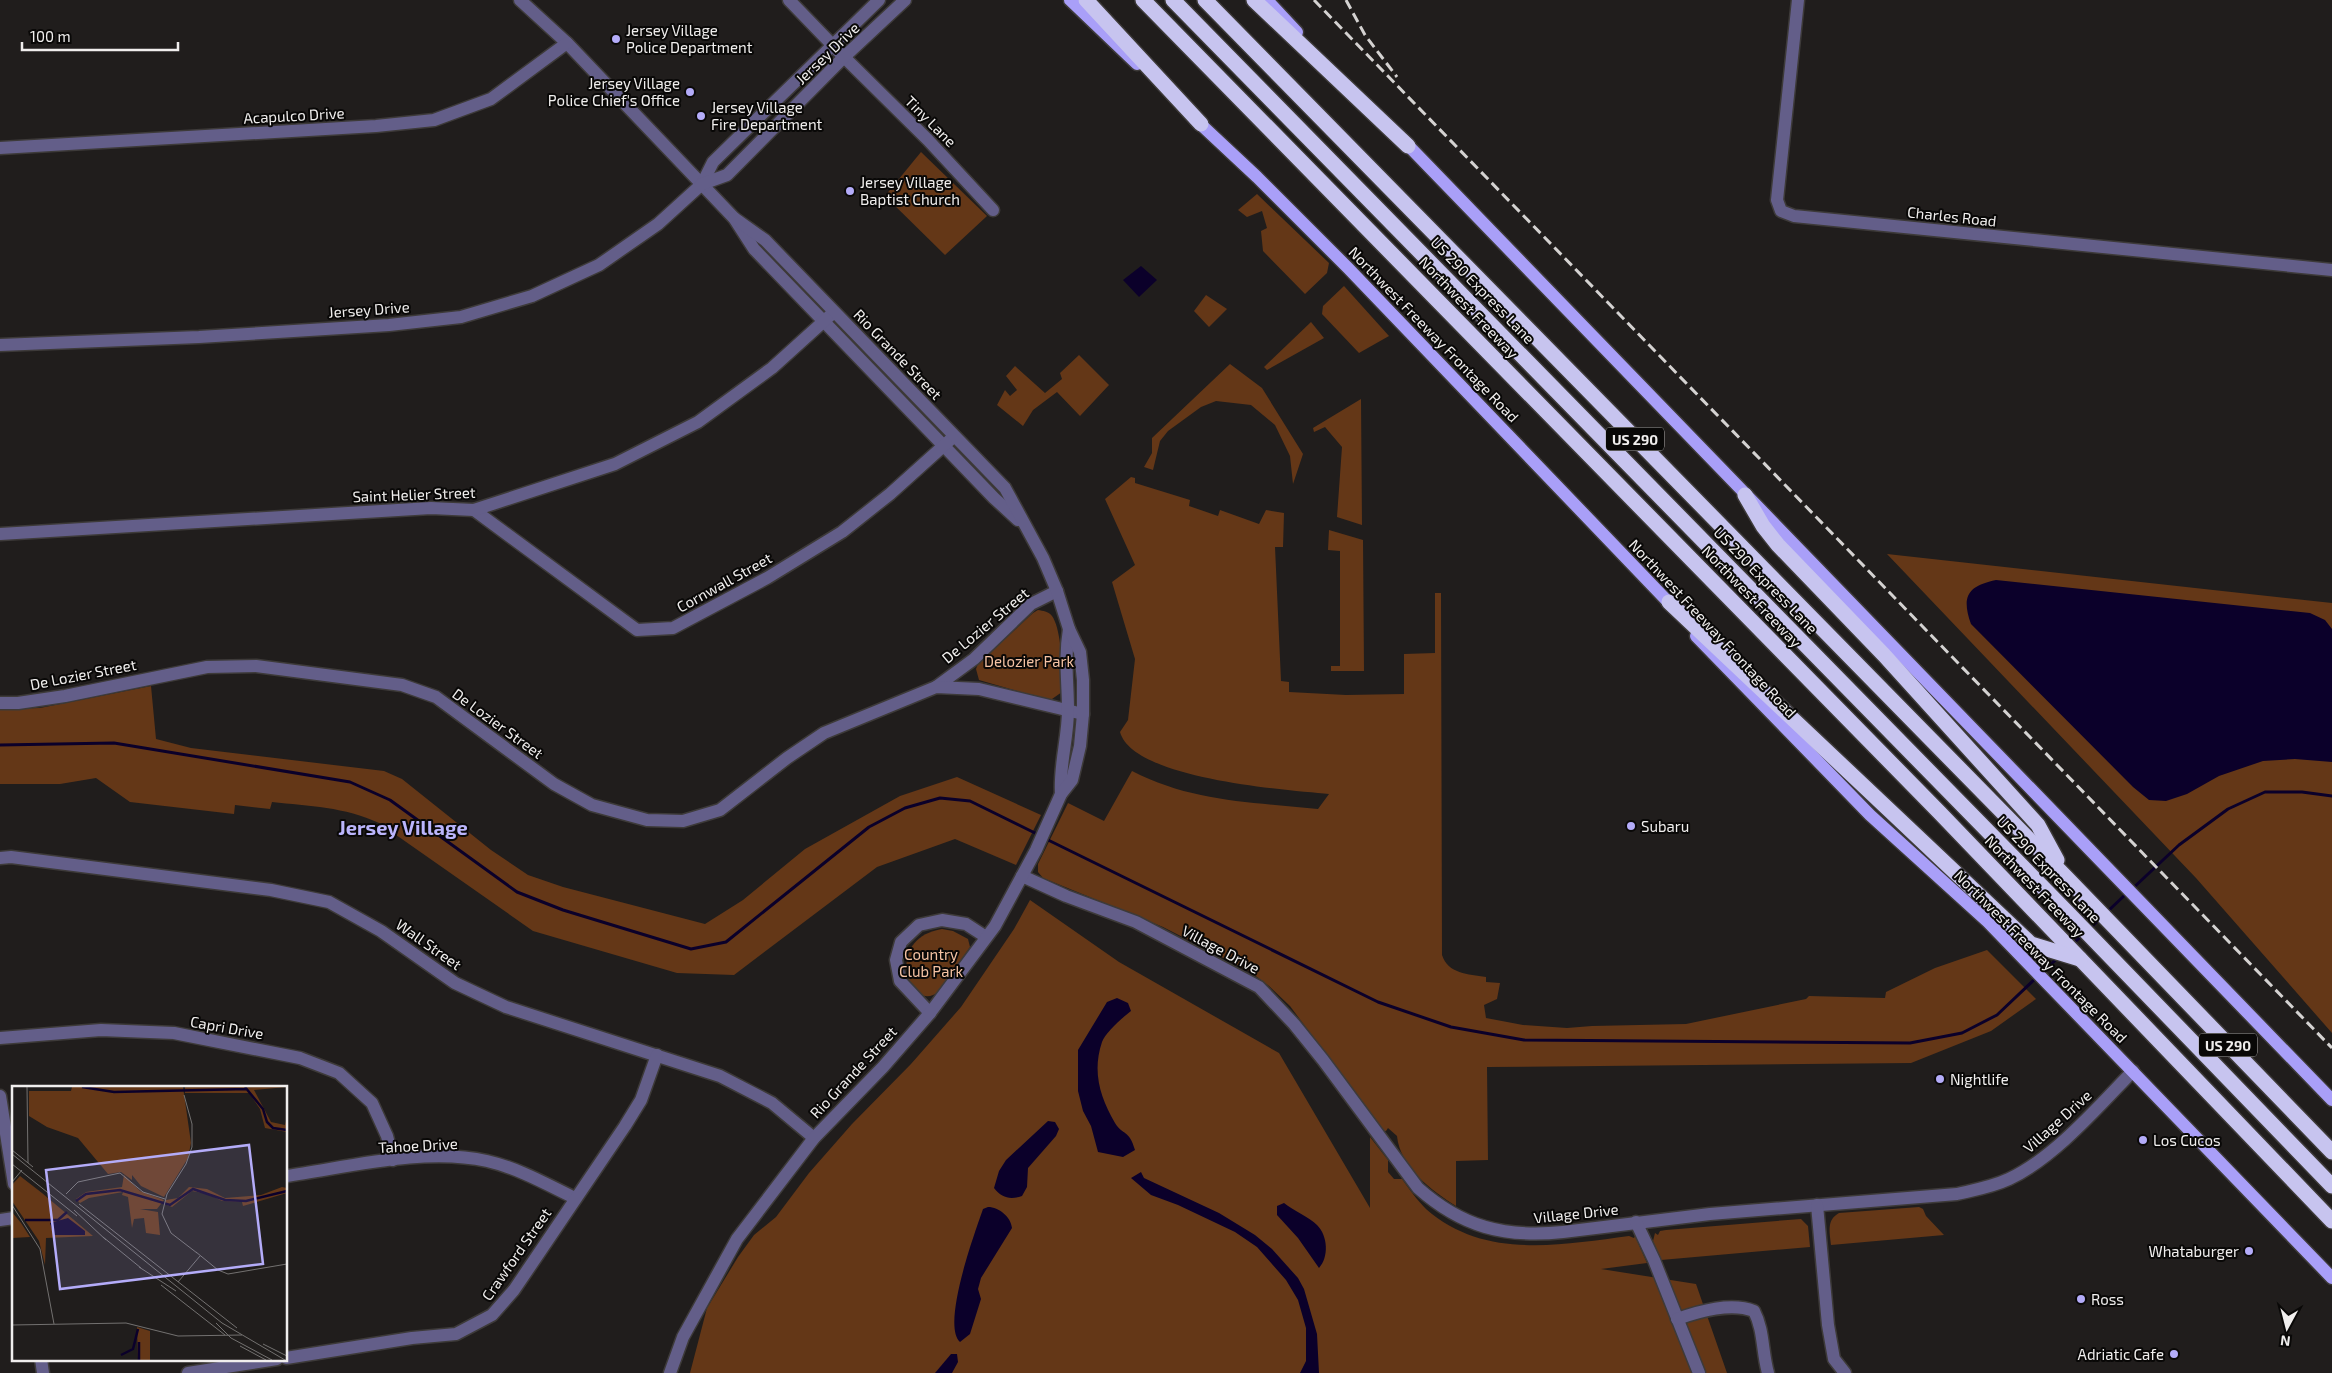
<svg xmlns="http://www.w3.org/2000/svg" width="2332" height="1373" font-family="'Exo 2',sans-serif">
<rect width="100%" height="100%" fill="#201d1c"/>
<g fill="#643717">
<polygon points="921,152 987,216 945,255 885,196"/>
<polygon points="1257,194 1329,263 1327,273 1305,294 1263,251 1261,231 1267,228 1262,211 1247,217 1238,210"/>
<polygon points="1344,286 1389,336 1359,353 1322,314 1323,306"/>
<polygon points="1206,295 1227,309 1209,327 1194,311"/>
<polygon points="1311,322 1324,338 1267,370 1264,367"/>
<polygon points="1079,355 1109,385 1080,416 1057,392 1033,410 1023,426 997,405 1005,390 1010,396 1017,390 1006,376 1015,366 1045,393 1062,379 1060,373"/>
<polygon points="1230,364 1262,388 1303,454 1293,484 1290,456 1275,425 1251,405 1216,401 1201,407 1168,431 1160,441 1153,470 1144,467 1152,453 1152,438"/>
<polygon points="1361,399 1362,525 1337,517 1342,447 1325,427 1314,432 1313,428"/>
<path d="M 1131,477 L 1135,478 L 1135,483 L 1190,500 L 1189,506 L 1218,516 L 1220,510 L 1259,524 L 1266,510 L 1284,513 L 1283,547 L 1275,547 L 1281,681 L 1289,682 L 1289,692 L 1346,695 L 1404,694 L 1404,654 L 1435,653 L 1435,593 L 1441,593 L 1442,955 C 1448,974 1468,974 1486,977 L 1486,982 L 1500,983 L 1497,999 L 1484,1005 L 1486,1018 L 1523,1025 L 1567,1028 L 1592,1026 L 1686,1024 L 1806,999 L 1809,996 L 1885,998 L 1886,992 L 1935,968 L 1987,950 L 2036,999 L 1991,1031 L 1911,1063 L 1487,1067 L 1488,1160 L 1456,1161 L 1456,1206 C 1431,1190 1400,1167 1397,1136 L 1388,1128 L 1386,1131 L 1383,1131 L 1290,1006 L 1269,986 L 1249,971 L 1163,927 L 1043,878 L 1038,872 L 1038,864 L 1068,803 L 1104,821 L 1132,771 C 1192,802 1252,802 1318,809 L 1329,794 C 1285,790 1133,779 1120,732 L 1128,720 L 1135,659 L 1112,582 L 1135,565 L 1105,499 Z"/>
<polygon points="1329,530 1363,540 1364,671 1331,671 1331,666 1340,666 1340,551 1328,550"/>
<polygon points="1887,554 2332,603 2332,1033 2196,878"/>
<path d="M 1038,610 C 1043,611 1048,611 1052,616 C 1062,630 1063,675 1062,692 L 1052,699 L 1045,699 L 979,680 L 976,669 L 978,664 L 1033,613 Z"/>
<path d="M 151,686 L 156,739 L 191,748 L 384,771 L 402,779 L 491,850 L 528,875 L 563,887 L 705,924 L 743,900 L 805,849 L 900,796 L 957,777 L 1041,815 L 1016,865 L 955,839 L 877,867 L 734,975 L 677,973 L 533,931 L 379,823 C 345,807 309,806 272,802 L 270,809 L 235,805 L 234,814 L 130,802 L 96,778 L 60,784 L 0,784 L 0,709 L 40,708 Z"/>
<path d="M 1030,900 L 1119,962 L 1279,1053 L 1370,1208 L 1370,1137 L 1388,1160 L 1388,1172 L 1394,1179 L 1402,1179 C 1409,1189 1418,1201 1426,1209 C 1484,1260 1560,1245 1629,1236 L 1634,1238 L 1635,1236 L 1647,1263 L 1601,1269 L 1696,1284 L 1727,1373 L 690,1373 L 707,1308 L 738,1257 L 754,1235 L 776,1217 L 809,1173 L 852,1124 L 911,1064 L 961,1007 L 1014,929 Z"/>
<path d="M 942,929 L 953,931 L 968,939 L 970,947 L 939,991 C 911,1017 881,939 942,929 Z"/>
<path d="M 1919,1207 L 1923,1209 L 1926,1216 L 1944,1235 L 1831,1245 C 1830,1233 1826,1220 1839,1213 Z"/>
<polygon points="1801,1219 1808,1226 1810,1247 1661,1260 1653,1241 1655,1233 1658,1235 1660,1231 1666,1230"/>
</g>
<g fill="#0b002a">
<polygon points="1141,266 1157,280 1139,297 1123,280"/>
<path d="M 1996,580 L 2310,613 L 2325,620 L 2332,629 L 2332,762 L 2295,759 L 2263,761 L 2219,776 L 2187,794 L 2166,801 L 2149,800 L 2133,787 L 1971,624 C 1961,596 1968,586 1996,580 Z"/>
<path d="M 1117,998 L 1128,1003 L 1131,1011 C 1122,1018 1105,1033 1102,1042 C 1092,1072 1100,1097 1115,1123 C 1123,1136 1129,1129 1135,1150 L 1123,1157 L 1098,1152 L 1091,1126 L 1083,1111 L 1078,1091 L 1078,1050 L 1107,1002 Z"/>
<path d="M 1048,1121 L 1055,1122 L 1059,1129 L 1056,1136 L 1028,1168 L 1027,1187 L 1022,1196 C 1010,1200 1002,1198 994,1188 L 999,1171 L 1006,1160 Z"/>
<polygon points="1141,1172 1144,1178 1219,1213 1255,1235 1272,1249 1298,1278 1304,1289 1317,1334 1319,1373 1300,1373 1306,1361 1306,1328 1298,1300 1286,1280 1257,1247 1235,1232 1178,1205 1151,1195 1131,1178"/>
<path d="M 1284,1203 C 1293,1210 1310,1218 1317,1225 C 1328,1236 1329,1257 1319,1268 L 1298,1238 L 1277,1215 L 1277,1206 Z"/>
<path d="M 988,1207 C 999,1207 1011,1217 1012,1228 L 981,1278 L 978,1289 L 981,1299 L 970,1334 L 960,1342 C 941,1325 975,1232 983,1209 Z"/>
<polygon points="951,1354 957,1354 958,1362 952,1373 935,1373"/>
</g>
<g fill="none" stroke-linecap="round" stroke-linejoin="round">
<g stroke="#0b002a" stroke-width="3">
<polyline points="0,745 114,743 350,782 390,800 517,892 563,910 691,949 726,942 869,827 905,808 940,798 970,801 1039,835"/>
<polyline points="1044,838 1378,1002 1451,1027 1524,1040 1910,1043 1962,1033 1997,1015 2037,977"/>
<polyline points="2131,890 2179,845 2228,809 2265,792 2302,792 2332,796"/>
<polyline points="2107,912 2126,894"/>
<polyline points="2089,929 2101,918"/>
<polyline points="2072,944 2083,935"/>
<polyline points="2041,973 2059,957"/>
</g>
<defs>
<g id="minor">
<polyline points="520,0 567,43 734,218 754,249 994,498 1018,520"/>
<polyline points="789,0 844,57 928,140 993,210"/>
<polyline points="1798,0 1777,200 1781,211 1794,216 2332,270"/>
<polyline points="0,148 376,126 434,120 491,99 567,43"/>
<polyline points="702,184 713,162 879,0"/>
<polyline points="0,345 199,337 389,325 461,317 532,296 599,265 658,224 702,184 727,175 844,57 905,0"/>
<polyline points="474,510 637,630 673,628 767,578 842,532 890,494 950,440"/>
<polyline points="0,534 431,508 474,510 615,464 698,422 772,368 834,312"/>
<polyline points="936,687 974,659 1031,604 1057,591"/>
<polyline points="0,703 18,703 65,696 207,667 256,666 402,685 436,697 554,784 592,805 647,820 683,821 720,810 787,758 824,733 936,687 979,689 1083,714"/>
<path d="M 1061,794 C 1059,766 1068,738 1068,710 C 1068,681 1064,660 1069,629"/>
<polyline points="0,858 11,857 271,890 329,902 381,931 455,983 506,1007 720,1076 772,1103 814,1138"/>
<path d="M 1022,876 L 1066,896 L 1136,922 L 1259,987 L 1294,1024 L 1323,1060 L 1418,1188 C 1462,1227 1504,1238 1563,1232 L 1710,1214 L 1957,1194 C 1974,1190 1992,1187 2009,1179 C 2054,1158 2098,1107 2133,1071"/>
<polyline points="930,1013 900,981 896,960 901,942 919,925 942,920 966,924 986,937"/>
<polyline points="0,1038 101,1030 174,1033 300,1058 339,1073 372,1103 387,1136 393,1160"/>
<polyline points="0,1096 14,1184"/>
<path d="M 286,1176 C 349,1167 425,1147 487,1161 C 518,1168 546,1184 575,1198"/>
<polyline points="1817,1205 1828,1325 1834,1359 1845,1373"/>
<polyline points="0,1220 14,1218"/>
<polyline points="1636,1222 1654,1260 1699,1373"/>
<path d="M 1677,1319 C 1700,1311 1731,1302 1754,1311 C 1764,1330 1762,1352 1768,1373"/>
<polyline points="286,1358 412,1338 456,1334 492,1315 514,1290 625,1126 641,1100 657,1055"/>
<polyline points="41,1359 43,1373"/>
<polyline points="188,1373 277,1359"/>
<polyline points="670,1373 683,1337 737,1239 814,1138 883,1067 930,1013 995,926 1036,850 1061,794 1072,780 1080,746 1083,714 1083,680 1080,652 1069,629 1057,591 1043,558 1005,488 765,240 734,218"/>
</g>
<g id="major">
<polyline points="1070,0 1137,64"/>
<polyline points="1267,0 1297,32"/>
<polyline points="1195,119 1257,177 1348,268 1674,608"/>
<polyline points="1402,139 2332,1100"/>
<polyline points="1696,636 1870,815 1988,922 2332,1278"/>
</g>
<g id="highway">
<polyline points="1086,0 1201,124"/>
<polyline points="1143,0 1940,813 2332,1221"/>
<polyline points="1173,0 2069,914 2332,1186"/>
<polyline points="1205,0 2066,877 2332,1152"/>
<polyline points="1254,0 1408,146"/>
<polyline points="1745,495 1763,526 1778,545 1884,655 2038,825 2057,860"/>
<polyline points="1669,602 2031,944 2080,959"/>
</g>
</defs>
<use href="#minor" stroke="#3d3a39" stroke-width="15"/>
<use href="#major" stroke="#3d3a39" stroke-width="15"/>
<use href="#highway" stroke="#3d3a39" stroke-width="18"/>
<use href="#minor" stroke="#635e89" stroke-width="12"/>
<use href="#major" stroke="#a99ff8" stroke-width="12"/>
<use href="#highway" stroke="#c7c4ef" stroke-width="15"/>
<g stroke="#d4d2d1" stroke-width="3" stroke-dasharray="10 5" stroke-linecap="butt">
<polyline points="1314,0 2332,1048"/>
<polyline points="1346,0 1365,35 1397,77"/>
</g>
</g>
<g fill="#b4acf9" stroke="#090807" stroke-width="2">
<circle cx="616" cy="39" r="5"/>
<circle cx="690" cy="92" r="5"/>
<circle cx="701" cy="116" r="5"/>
<circle cx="850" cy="191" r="5"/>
<circle cx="1631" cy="826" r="5"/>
<circle cx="1940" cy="1079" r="5"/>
<circle cx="2143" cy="1140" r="5"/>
<circle cx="2249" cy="1251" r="5"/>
<circle cx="2081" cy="1299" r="5"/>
<circle cx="2174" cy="1354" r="5"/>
</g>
<g text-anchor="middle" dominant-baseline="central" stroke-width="4" stroke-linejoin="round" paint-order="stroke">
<g fill="#090807" stroke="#aba9a8" stroke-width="1">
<rect x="1606" y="427.5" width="58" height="23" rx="4"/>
<rect x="2199" y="1033.5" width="58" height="23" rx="4"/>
</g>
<g font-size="14" font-weight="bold" fill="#f0eeed">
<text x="1635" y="439">US 290</text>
<text x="2228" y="1045">US 290</text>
</g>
<g font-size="15" fill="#f0eeed" stroke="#090807" text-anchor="start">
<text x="626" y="30">Jersey Village<tspan x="626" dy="17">Police Department</tspan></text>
<text x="680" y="83" text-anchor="end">Jersey Village<tspan x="680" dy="17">Police Chief's Office</tspan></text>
<text x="711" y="107">Jersey Village<tspan x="711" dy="17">Fire Department</tspan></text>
<text x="860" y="182">Jersey Village<tspan x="860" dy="17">Baptist Church</tspan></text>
<text x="1641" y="826">Subaru</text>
<text x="1950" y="1079">Nightlife</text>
<text x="2153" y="1140">Los Cucos</text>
<text x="2239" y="1251" text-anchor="end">Whataburger</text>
<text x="2091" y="1299">Ross</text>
<text x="2164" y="1354" text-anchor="end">Adriatic Cafe</text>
</g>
<g font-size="15" fill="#f0eeed" stroke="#090807">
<text transform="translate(827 53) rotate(-44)">Jersey Drive</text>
<text transform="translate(294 115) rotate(-3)">Acapulco Drive</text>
<text transform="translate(931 121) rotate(45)">Tiny Lane</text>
<text transform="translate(1952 216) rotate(6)">Charles Road</text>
<text transform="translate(1483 290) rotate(46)">US 290 Express Lane</text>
<text transform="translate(1469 307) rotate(46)">Northwest Freeway</text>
<text transform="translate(369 309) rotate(-4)">Jersey Drive</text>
<text transform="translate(1434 334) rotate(46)">Northwest Freeway Frontage Road</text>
<text transform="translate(898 354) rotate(46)">Rio Grande Street</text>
<text transform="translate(414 494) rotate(-2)">Saint Helier Street</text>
<text transform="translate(1766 580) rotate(46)">US 290 Express Lane</text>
<text transform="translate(724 582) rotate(-29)">Cornwall Street</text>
<text transform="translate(1752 596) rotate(46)">Northwest Freeway</text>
<text transform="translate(985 625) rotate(-40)">De Lozier Street</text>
<text transform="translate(1713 628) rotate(47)">Northwest Freeway Frontage Road</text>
<text transform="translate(83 674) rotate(-11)">De Lozier Street</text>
<text transform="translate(498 723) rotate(36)">De Lozier Street</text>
<text transform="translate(2049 869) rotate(46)">US 290 Express Lane</text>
<text transform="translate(2035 886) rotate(46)">Northwest Freeway</text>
<text transform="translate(429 944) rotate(35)">Wall Street</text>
<text transform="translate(1221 949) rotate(28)">Village Drive</text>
<text transform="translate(2041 956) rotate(45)">Northwest Freeway Frontage Road</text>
<text transform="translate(227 1027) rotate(10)">Capri Drive</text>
<text transform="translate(853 1072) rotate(-47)">Rio Grande Street</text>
<text transform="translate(2057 1121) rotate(-42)">Village Drive</text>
<text transform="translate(418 1145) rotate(-3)">Tahoe Drive</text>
<text transform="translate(1576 1213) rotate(-6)">Village Drive</text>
<text transform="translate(516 1254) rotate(-55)">Crawford Street</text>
</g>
<g font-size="15" fill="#f6c3a4" stroke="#090807">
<text x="1029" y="661">Delozier Park</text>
<text x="931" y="954">Country<tspan x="931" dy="17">Club Park</tspan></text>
</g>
<g font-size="20" font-weight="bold" fill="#bbb5fc" stroke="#090807">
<text x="403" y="827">Jersey Village</text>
</g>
</g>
<g transform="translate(12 1086)">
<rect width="275" height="275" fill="#201d1c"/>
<path d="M 60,1 L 171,1 L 179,57 L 176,72 L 152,111 L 129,100 L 120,89 L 120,94 L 109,86 L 96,88 L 66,52 L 35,41 L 17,30 L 17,5 L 59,5 ZM 173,1 L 275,1 L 242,4 L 259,36 L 273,39 L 275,31 L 275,46 L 253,42 L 248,23 L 237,7 L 173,7 ZM 112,89 L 128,105 L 152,114 L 145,123 L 128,123 L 146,126 L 148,149 L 134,147 L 132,132 L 122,133 L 120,142 L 116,111 L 110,109 L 111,106 L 77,112 L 68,117 L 64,113 L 74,106 L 110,101 ZM 8,90 L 30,107 L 81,150 L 34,152 L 33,179 L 27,155 L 0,115 L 0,99 ZM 177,101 L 195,103 L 213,112 L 249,109 L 270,101 L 275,102 L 275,107 L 231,120 L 230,116 L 210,115 L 196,108 L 180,105 L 160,121 L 152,118 L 154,114 L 166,112 ZM 0,126 L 9,137 L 18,151 L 0,152 ZM 125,241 L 138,245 L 138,274 L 126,274 Z" fill="#643717"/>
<path d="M 56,132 L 73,145 L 73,149 L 42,149 L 38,137 Z" fill="#0b002a"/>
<path fill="none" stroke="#0b002a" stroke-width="2.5" d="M 70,1 L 102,6 L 235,3M 233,1 L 251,23 L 255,36 L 261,42 L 275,44M 64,115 L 74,108 L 108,104 L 158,119 L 181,103 L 213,114 L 234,115 L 275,105M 13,134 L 46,134 L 55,126M 109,269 L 121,263 L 126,243M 127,274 L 127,256"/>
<path fill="none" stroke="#737170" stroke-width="1" d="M 15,1 L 16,77M 172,9 L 180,38 L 180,61 L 174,78 L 155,108 L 150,128 L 159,147 L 185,167M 0,64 L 21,81M 0,68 L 210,237 L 273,274M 0,78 L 65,130M 0,96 L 10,84M 54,108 L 66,96 L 108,87 L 131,106 L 153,113M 67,118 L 225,242M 0,119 L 28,163 L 42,238M 62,124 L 94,154M 91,151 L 129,182M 184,166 L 206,184 L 216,188 L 275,178M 127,181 L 164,205M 166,196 L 188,170M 149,199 L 213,249M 204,237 L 219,252 L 260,274M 0,239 L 114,237 L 166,250 L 230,249M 251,258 L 275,270M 228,260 L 254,274"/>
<path fill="#b4acf9" fill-opacity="0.15" stroke="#b4acf9" stroke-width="2.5" d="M 237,59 L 251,178 L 48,203 L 34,84 Z"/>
<rect width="275" height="275" fill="none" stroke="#f0eeed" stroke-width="2.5"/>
</g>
<g transform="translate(2287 1328) rotate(187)" stroke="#090807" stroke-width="4" paint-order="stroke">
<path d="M0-4L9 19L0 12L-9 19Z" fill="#f0eeed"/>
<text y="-8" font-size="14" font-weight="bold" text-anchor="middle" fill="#f0eeed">N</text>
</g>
<path d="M22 42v8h156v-8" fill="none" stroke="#f0eeed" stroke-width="2.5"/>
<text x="30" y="42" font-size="15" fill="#f0eeed" stroke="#090807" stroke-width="4" paint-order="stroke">100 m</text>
</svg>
